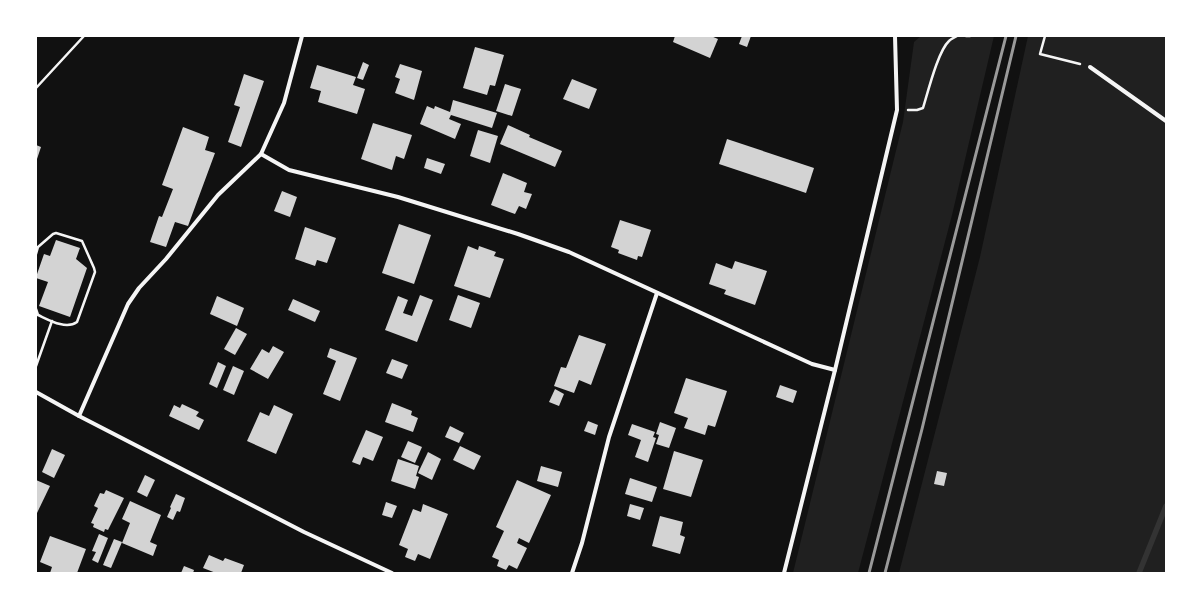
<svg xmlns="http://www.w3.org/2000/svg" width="1202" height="609" font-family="Montserrat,sans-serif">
<rect width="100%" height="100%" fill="#111"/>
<g fill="#202020">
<polygon points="921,36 994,36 952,215 858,573 793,573 903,122 914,42"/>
<polygon points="1028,36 1166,36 1166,573 899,573 980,257"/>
</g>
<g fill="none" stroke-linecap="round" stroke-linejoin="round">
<polyline stroke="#333" stroke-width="5.5" points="1139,573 1166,506"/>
</g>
<g fill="#d3d3d3">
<polygon points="675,36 711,36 718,39 710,58 673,42"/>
<polygon points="742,36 751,36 747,47 739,44"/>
<polygon points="475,47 504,55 495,86 490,85 487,95 463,88"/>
<polygon points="363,62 369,65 363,80 357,78"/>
<polygon points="400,64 422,71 414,100 395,93 400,79 395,77"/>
<polygon points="317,65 356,77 353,85 365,89 357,114 318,102 321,91 310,88"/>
<polygon points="244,74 264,81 241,147 228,142 240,107 234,105"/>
<polygon points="572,79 597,89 589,109 563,99"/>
<polygon points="505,84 521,89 512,116 496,111"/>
<polygon points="453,100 497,113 492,128 451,115 449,119 461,124 455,139 420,124 427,106 434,109 435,106 450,112"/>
<polygon points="373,123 412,135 404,159 396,156 392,170 361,159"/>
<polygon points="508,125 530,135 529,137 562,151 555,167 500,144"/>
<polygon points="183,127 209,137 205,150 215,153 188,226 175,222 166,247 150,242 159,216 162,217 173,189 162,185"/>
<polygon points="478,130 498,136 490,163 470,156"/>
<polygon points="727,139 814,168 806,193 719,164"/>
<polygon points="36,145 41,147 36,162"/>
<polygon points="427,158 445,164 441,174 424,168"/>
<polygon points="503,173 527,183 524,192 532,194 526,209 519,206 515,214 491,205"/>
<polygon points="282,191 297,197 290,217 274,211"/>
<polygon points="620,220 651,230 642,257 638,256 637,260 618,253 619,250 611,247"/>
<polygon points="399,224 431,235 414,284 382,273"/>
<polygon points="305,227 336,238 327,263 317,260 315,266 295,259"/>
<polygon points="56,240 80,248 76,259 87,268 70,317 39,306 48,282 36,278 36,277 44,254 50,256"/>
<polygon points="468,246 478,250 479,246 496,252 494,256 504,259 490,298 454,286"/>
<polygon points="735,261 767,271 755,305 724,294 726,290 709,284 716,263 732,269"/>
<polygon points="420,295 433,300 417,342 385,330 398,296 408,300 403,313 412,316"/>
<polygon points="458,295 480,303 471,328 449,320"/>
<polygon points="217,296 244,308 237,326 210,314"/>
<polygon points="293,299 320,311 315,322 288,310"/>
<polygon points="236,328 247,334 235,355 224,349"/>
<polygon points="579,335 606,344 591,385 579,380 574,393 554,386 561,367 566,368"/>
<polygon points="273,346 284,352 268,379 250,369 262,349 269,353"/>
<polygon points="330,348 357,358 340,401 323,394 336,361 327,357"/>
<polygon points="392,359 408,365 402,379 386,373"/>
<polygon points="218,362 226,366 217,388 209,384"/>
<polygon points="233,366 244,371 234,395 223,390"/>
<polygon points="686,378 727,391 715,427 708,425 705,435 684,428 688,418 674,413"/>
<polygon points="780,385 797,391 793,403 776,397"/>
<polygon points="555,389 564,394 559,406 549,402"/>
<polygon points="392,403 412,411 411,415 418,418 413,432 385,422"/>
<polygon points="182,404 199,412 196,416 204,420 199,430 169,416 174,405 180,408"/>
<polygon points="274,405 293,414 276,454 247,441 260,412 269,416"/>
<polygon points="588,421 598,425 595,435 584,431"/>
<polygon points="660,422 676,428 669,448 656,444 659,435 656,434"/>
<polygon points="632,424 655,432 653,437 656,438 648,462 635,457 641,440 628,435"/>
<polygon points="450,426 464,433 459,443 445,437"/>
<polygon points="366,430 383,437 373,461 363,457 360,465 352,462"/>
<polygon points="408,441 422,447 415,463 401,457"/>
<polygon points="460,446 481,456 474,470 453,460"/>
<polygon points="52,449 65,455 54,478 42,472"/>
<polygon points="674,451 703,460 691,497 663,489"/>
<polygon points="428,452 441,459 432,480 418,473"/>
<polygon points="398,459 419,466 416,476 419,477 415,489 391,481"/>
<polygon points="541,466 562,472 558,487 537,481"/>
<polygon points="937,471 947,473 944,486 934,484"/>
<polygon points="145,475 155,480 147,497 137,492"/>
<polygon points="630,478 657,487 652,502 625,494"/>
<polygon points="36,480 50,486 37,513 36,512"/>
<polygon points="517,480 551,495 529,543 519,538 517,543 527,548 517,569 509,565 506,570 497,566 499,560 492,557 504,531 496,527"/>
<polygon points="106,490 124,498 108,530 105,529 104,532 93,527 94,524 91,523 98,508 94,506 100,493 104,494"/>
<polygon points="176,494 185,498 180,512 177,511 173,520 167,517 171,508 170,507"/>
<polygon points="130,501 161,515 150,542 157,545 153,556 122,543 130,523 122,519"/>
<polygon points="386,502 397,506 392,518 382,515"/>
<polygon points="423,504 448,514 430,559 418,554 415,561 405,557 408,549 399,545 413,509 421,512"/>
<polygon points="630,504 644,508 640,520 627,516"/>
<polygon points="660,516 683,522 680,535 685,537 680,554 652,546"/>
<polygon points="99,534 108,538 98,563 92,560 96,552 92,551"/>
<polygon points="50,536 86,549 77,573 50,573 52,567 40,562"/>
<polygon points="114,539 122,542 111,568 103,565"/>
<polygon points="209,555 223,561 225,558 244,565 241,573 216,573 203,568"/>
<polygon points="184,566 194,570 193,573 181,573"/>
</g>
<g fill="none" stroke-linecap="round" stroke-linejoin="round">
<g stroke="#f5f5f5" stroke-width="2.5">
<polyline points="966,36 970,36"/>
<polyline points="1045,36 1040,54 1080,64"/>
<polyline points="36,88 84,36"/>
<path d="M 908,110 L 917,110 L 923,108 C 928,92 938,51 949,41 C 951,39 955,37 957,36"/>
<path d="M 36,254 L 38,247 L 53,234 L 56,233 L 82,241 L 94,268 L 95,272 L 77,322 C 66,330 49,320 38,315 L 36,309"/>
<polyline points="36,366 52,321"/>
</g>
<g stroke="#f5f5f5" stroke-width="4">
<polyline points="1090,67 1166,121"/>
<polyline points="261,154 289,170 398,197 518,234 569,252 812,364 835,370"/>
<polyline points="36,392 79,416 304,532 392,573"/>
<polyline points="79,416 128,304 139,288 166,259 218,195 261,154 284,103 302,36"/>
<polyline points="572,573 582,543 609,437 657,293"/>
<polyline points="784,573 835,370 897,110 895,36"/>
</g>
<g stroke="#9a9a9a" stroke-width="3">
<polyline points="869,573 1006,36"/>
<polyline points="885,573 922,429 1016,36"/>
</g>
</g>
<rect width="1202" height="609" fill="none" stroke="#ffffff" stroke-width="74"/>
</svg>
